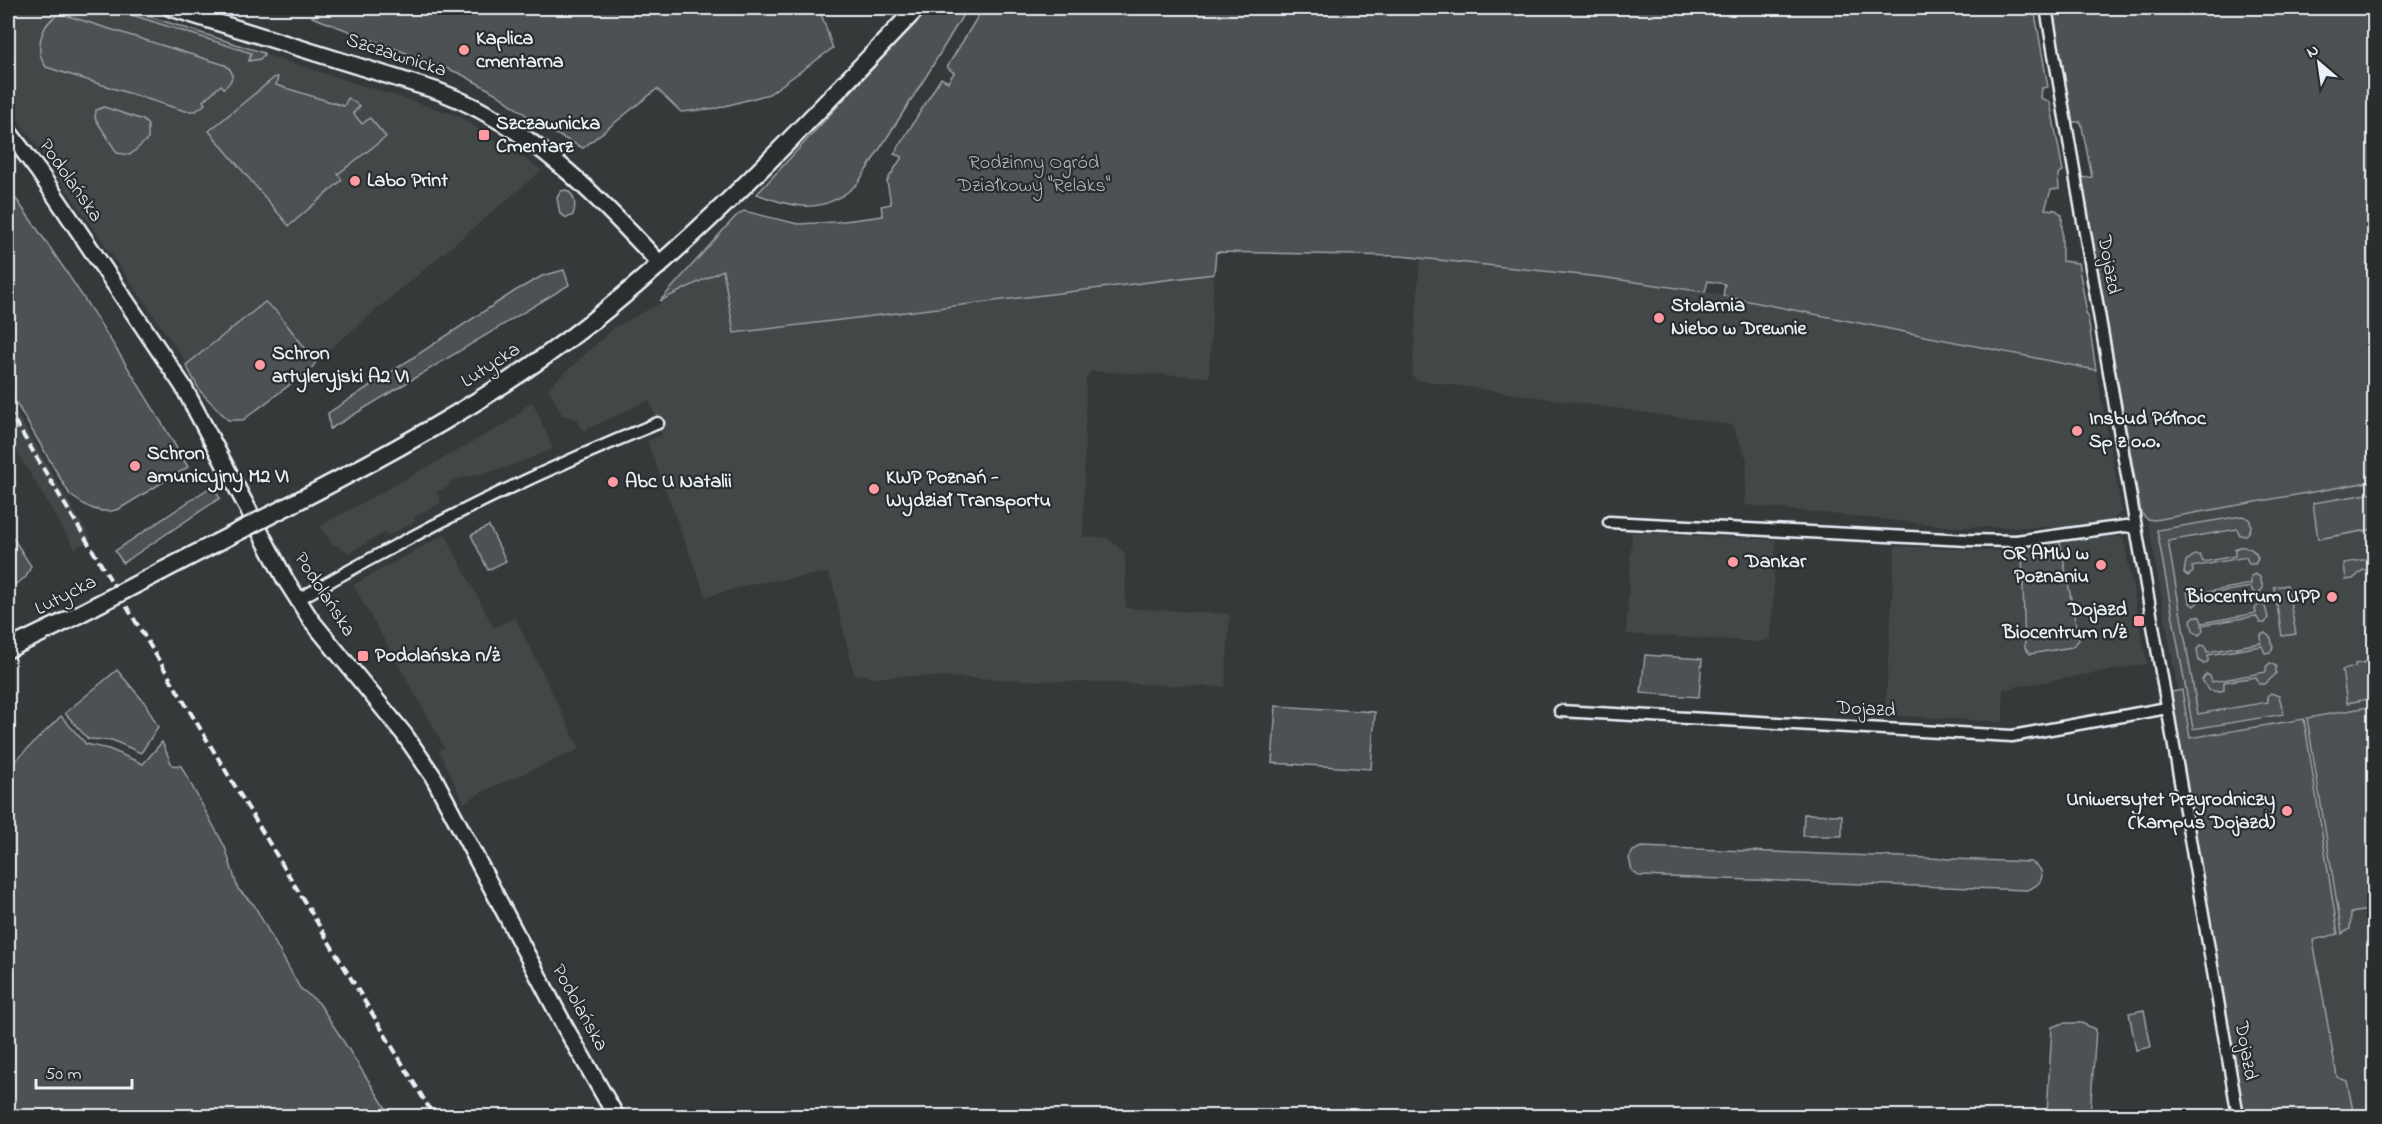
<svg xmlns="http://www.w3.org/2000/svg" width="2382" height="1124" font-family="'Indie Flower',sans-serif">
<rect width="100%" height="100%" fill="#35393a"/>
<filter id="ink" filterUnits="userSpaceOnUse"><feTurbulence type="fractalNoise" baseFrequency=".0167" numOctaves="2"/><feDisplacementMap in="SourceGraphic" scale="12" xChannelSelector="R" yChannelSelector="G"/><feConvolveMatrix kernelMatrix="1 2 1 2 8 2 1 2 1" color-interpolation-filters="sRGB"/></filter>
<g filter="url(#ink)">
<g fill="#424647">
<polygon points="8,8 119,8 459,116 542,170 316,361 267,306 190,368 8,105"/>
<polygon points="2088,178 2374,178 2374,1116 2252,1116"/>
<polygon points="1420,258 1600,277 1705,292 2096,370 2122,512 2111,521 2085,527 1956,527 1745,505 1747,460 1732,425 1417,380 1412,376"/>
<polygon points="723,270 734,333 1214,274 1209,377 1091,371 1086,378 1083,537 1108,538 1125,553 1126,608 1230,614 1225,687 907,676 869,678 868,675 854,675 832,581 827,573 751,584 706,597 647,441 662,435 649,400 583,431 577,419 562,415 548,388 615,327"/>
<polygon points="8,399 91,539 75,549 8,437"/>
<polygon points="533,402 553,449 505,468 450,481 447,487 437,492 441,503 414,517 416,521 387,536 384,533 349,553 331,543 320,526 509,422 527,405"/>
<polygon points="1632,532 1776,540 1771,639 1761,642 1626,634"/>
<polygon points="445,534 494,628 515,617 580,749 484,791 464,803 439,751 444,748 436,731 353,585"/>
<polygon points="2109,534 2124,539 2147,664 2003,689 2003,722 1885,715 1895,546 2000,551"/>
</g>
<g fill="#4d5152" stroke="#9aa1a5" stroke-width="1.5">
<polygon points="110,8 123,8 264,53 264,55 260,59 249,61 251,53"/>
<path d="M 324,8 L 817,8 C 825,17 827,35 833,48 L 769,94 L 718,108 L 681,112 L 657,89 L 583,148 L 546,129 L 495,93 L 461,74 L 312,17 Z"/>
<path d="M 928,8 L 967,8 L 927,75 L 858,183 C 825,215 796,209 757,194 Z"/>
<polygon points="983,8 992,11 994,8 2034,8 2048,87 2042,88 2041,98 2050,102 2063,171 2058,174 2059,189 2051,190 2045,209 2056,210 2062,215 2062,261 2078,263 2086,307 2085,313 2088,318 2096,370 1723,296 1725,284 1708,281 1705,292 1600,277 1400,256 1216,252 1214,274 734,333 723,270 660,301 735,217 744,211 798,224 836,222 883,216 881,206 891,204 887,181 902,157 894,154 941,78 948,82 954,73 947,67"/>
<polygon points="2052,8 2374,8 2374,481 2155,520 2147,519 2141,513 2082,178 2092,177 2081,122 2072,122"/>
<path d="M 57,15 L 65,15 L 225,65 C 236,72 233,81 224,88 L 221,85 L 203,101 L 205,104 L 196,111 L 185,111 L 46,67 C 34,51 40,26 57,15 Z"/>
<polygon points="275,77 278,77 276,85 344,106 348,98 360,106 353,113 362,124 370,118 386,137 338,174 342,180 289,226 209,131"/>
<polygon points="104,107 143,120 148,125 148,139 130,155 117,153 95,118 96,110"/>
<path d="M 8,188 C 73,277 132,372 188,467 L 119,509 C 100,516 85,506 70,495 L 8,389 Z"/>
<path d="M 566,190 C 576,195 576,206 573,215 L 567,218 L 560,214 L 557,198 L 561,191 Z"/>
<polygon points="564,270 569,285 330,429 328,413 515,291 542,276"/>
<polygon points="265,302 277,312 316,362 312,368 243,420 228,420 200,391 186,365"/>
<polygon points="212,486 220,498 123,563 115,551"/>
<polygon points="2374,493 2374,529 2318,539 2313,503"/>
<path d="M 2242,516 C 2253,518 2254,529 2245,536 L 2240,535 L 2237,529 L 2168,541 L 2198,714 L 2268,702 L 2267,696 L 2271,693 L 2279,696 L 2284,714 L 2193,729 L 2157,530 Z"/>
<polygon points="489,526 506,561 488,570 471,535"/>
<polygon points="8,530 31,566 26,577 8,589"/>
<polygon points="2060,542 2079,640 2072,647 2030,654 2025,648 2022,556 2027,546"/>
<path d="M 2239,547 C 2248,546 2256,550 2258,559 L 2255,564 L 2249,564 L 2246,557 L 2192,567 L 2193,572 L 2188,576 L 2184,573 L 2186,561 L 2195,555 L 2200,555 L 2203,562 L 2235,556 L 2235,549 Z"/>
<polygon points="2374,558 2374,571 2363,570 2353,579 2346,580 2344,563"/>
<polygon points="2255,574 2260,577 2263,588 2258,594 2253,592 2251,587 2197,596 2198,602 2194,606 2189,602 2187,591 2190,587 2195,587 2197,594 2251,584 2251,576"/>
<polygon points="2287,585 2296,634 2282,636 2274,587"/>
<polygon points="2260,604 2265,606 2268,618 2265,623 2260,623 2256,616 2202,625 2203,631 2199,635 2193,631 2191,620 2195,616 2200,617 2202,623 2256,613 2255,608"/>
<polygon points="2265,633 2271,638 2273,647 2270,652 2265,653 2262,646 2208,655 2208,661 2204,664 2199,661 2197,650 2200,645 2205,646 2207,652 2261,643 2261,635"/>
<polygon points="1645,655 1702,659 1699,697 1641,693"/>
<polygon points="2374,661 2374,698 2347,703 2342,670 2355,667 2355,664"/>
<polygon points="2270,663 2276,666 2276,674 2265,684 2259,684 2256,677 2224,682 2224,690 2219,692 2209,690 2202,680 2206,674 2210,676 2212,682 2266,672 2266,667"/>
<polygon points="117,670 145,703 158,727 141,753 112,740 88,739 65,713"/>
<polygon points="2182,690 2190,738 2304,719 2338,934 2313,940 2337,1077 2347,1081 2354,1116 2244,1116 2171,692"/>
<polygon points="1276,706 1375,712 1371,769 1272,763"/>
<polygon points="2374,706 2374,909 2351,913 2350,929 2342,934 2307,718"/>
<polygon points="61,716 86,744 109,749 143,764 162,742 172,765 181,766 225,847 238,889 254,905 300,988 319,1003 391,1116 8,1116 8,765 16,760"/>
<polygon points="1804,814 1842,815 1842,836 1803,836"/>
<path d="M 1641,847 L 2031,862 C 2048,871 2044,884 2027,890 L 1639,876 L 1632,871 L 1629,858 L 1633,851 Z"/>
<polygon points="2144,1010 2151,1047 2136,1050 2129,1013"/>
<polygon points="2063,1023 2081,1023 2096,1029 2090,1116 2055,1116 2047,1113 2052,1027"/>
</g>
<g fill="none" stroke-linecap="round" stroke-linejoin="round">
<defs>
<g id="street">
<polyline points="2046,8 2238,1116"/>
<polyline points="1609,522 1968,540 2016,541 2126,526 2135,528"/>
<path d="M 298,600 C 329,581 361,564 393,547 C 480,500 567,460 658,423"/>
<polyline points="1560,711 2012,736 2167,708"/>
</g>
<g id="secondary">
<path d="M 171,8 L 438,91 C 529,125 597,195 661,265"/>
<polyline points="8,131 39,172 183,386 285,579 311,620 404,734 433,776 565,1027 616,1116"/>
</g>
<g id="primary">
<path d="M 288,506 C 393,452 498,395 591,322 C 710,228 812,117 917,8"/>
<polyline points="162,571 216,543"/>
<polyline points="8,649 60,624"/>
</g>
</defs>
<use href="#street" stroke="#e8f1f8" stroke-width="15"/>
<use href="#secondary" stroke="#e8f1f8" stroke-width="20"/>
<use href="#primary" stroke="#e8f1f8" stroke-width="21"/>
<use href="#street" stroke="#2a2d2e" stroke-width="10"/>
<use href="#secondary" stroke="#2a2d2e" stroke-width="15"/>
<use href="#primary" stroke="#2a2d2e" stroke-width="16"/>
<polyline stroke="#e8f1f8" stroke-width="4" stroke-dasharray="9 4.5" stroke-linecap="butt" points="8,410 434,1116"/>
<defs>
<g id="primary-bridge">
<polyline points="216,543 288,506"/>
<polyline points="60,624 162,571"/>
</g>
</defs>
<use href="#primary-bridge" stroke="#e8f1f8" stroke-width="21" stroke-linecap="butt"/>
<use href="#primary-bridge" stroke="#2a2d2e" stroke-width="16"/>
</g>
</g>
<g fill="#ff9aa2" stroke="#2a2d2e" stroke-width="2">
<circle cx="464" cy="50" r="6"/>
<rect x="478" y="129" width="12" height="12" rx="3"/>
<circle cx="355" cy="181" r="6"/>
<circle cx="1659" cy="318" r="6"/>
<circle cx="260" cy="365" r="6"/>
<circle cx="2077" cy="431" r="6"/>
<circle cx="135" cy="466" r="6"/>
<circle cx="613" cy="482" r="6"/>
<circle cx="874" cy="489" r="6"/>
<circle cx="1733" cy="562" r="6"/>
<circle cx="2101" cy="565" r="6"/>
<circle cx="2332" cy="597" r="6"/>
<rect x="2133" y="615" width="12" height="12" rx="3"/>
<rect x="357" y="650" width="12" height="12" rx="3"/>
<circle cx="2287" cy="811" r="6"/>
</g>
<g text-anchor="middle" dominant-baseline="central" stroke-width="4.5" stroke-linejoin="round" paint-order="stroke">
<g font-size="20" font-weight="bold" fill="#e8f1f8" stroke="#2a2d2e" text-anchor="start">
<text x="476" y="39">Kaplica<tspan x="476" dy="23">cmentarna</tspan></text>
<text x="496" y="124">Szczawnicka<tspan x="496" dy="23">Cmentarz</tspan></text>
<text x="367" y="181">Labo Print</text>
<text x="1671" y="306">Stolarnia<tspan x="1671" dy="23">Niebo w Drewnie</tspan></text>
<text x="272" y="354">Schron<tspan x="272" dy="23">artyleryjski A2 VI</tspan></text>
<text x="2089" y="419">Insbud Północ<tspan x="2089" dy="23">Sp z o.o.</tspan></text>
<text x="147" y="454">Schron<tspan x="147" dy="23">amunicyjny M2 VI</tspan></text>
<text x="886" y="478">KWP Poznań -<tspan x="886" dy="23">Wydział Transportu</tspan></text>
<text x="625" y="482">Abc U Natalii</text>
<text x="2089" y="554" text-anchor="end">OR AMW w<tspan x="2089" dy="23">Poznaniu</tspan></text>
<text x="1745" y="562">Dankar</text>
<text x="2320" y="597" text-anchor="end">Biocentrum UPP</text>
<text x="2127" y="610" text-anchor="end">Dojazd<tspan x="2127" dy="23">Biocentrum n/ż</tspan></text>
<text x="375" y="656">Podolańska n/ż</text>
<text x="2275" y="800" text-anchor="end">Uniwersytet Przyrodniczy<tspan x="2275" dy="23">(Kampus Dojazd)</tspan></text>
</g>
<g font-size="20" fill="#e8f1f8" stroke="#2a2d2e">
<text transform="translate(396 56) rotate(18)">Szczawnicka</text>
<text transform="translate(70 181) rotate(55)">Podolańska</text>
<text transform="translate(2108 265) rotate(80)">Dojazd</text>
<text transform="translate(491 366) rotate(-33)">Lutycka</text>
<text transform="translate(324 595) rotate(57)">Podolańska</text>
<text transform="translate(66 596) rotate(-27)">Lutycka</text>
<text transform="translate(1866 710) rotate(3)">Dojazd</text>
<text transform="translate(579 1008) rotate(61)">Podolańska</text>
<text transform="translate(2245 1051) rotate(80)">Dojazd</text>
</g>
<g font-size="20" fill="#b2b9be" stroke="#2a2d2e">
<text x="1034" y="163">Rodzinny Ogród<tspan x="1034" dy="23">Działkowy "Relaks"</tspan></text>
</g>
</g>
<rect width="2382" height="1124" fill="none" stroke="#2a2d2e" stroke-width="30"/>
<rect x="15" y="15" width="2352" height="1094" fill="none" stroke="#e8f1f8" stroke-width="2" filter="url(#ink)"/>
<g transform="translate(2319 63) rotate(331)" stroke="#2a2d2e" stroke-width="4.5" paint-order="stroke">
<path d="M0-4.5L10 22L0 15L-10 22Z" fill="#e8f1f8"/>
<text y="-9" font-size="16" font-weight="bold" text-anchor="middle" fill="#e8f1f8">N</text>
</g>
<path d="M36 1079v9h96v-9" fill="none" stroke="#e8f1f8" stroke-width="3"/>
<text x="45" y="1079" font-size="18" fill="#e8f1f8" stroke="#2a2d2e" stroke-width="4.5" paint-order="stroke">50 m</text>
</svg>
